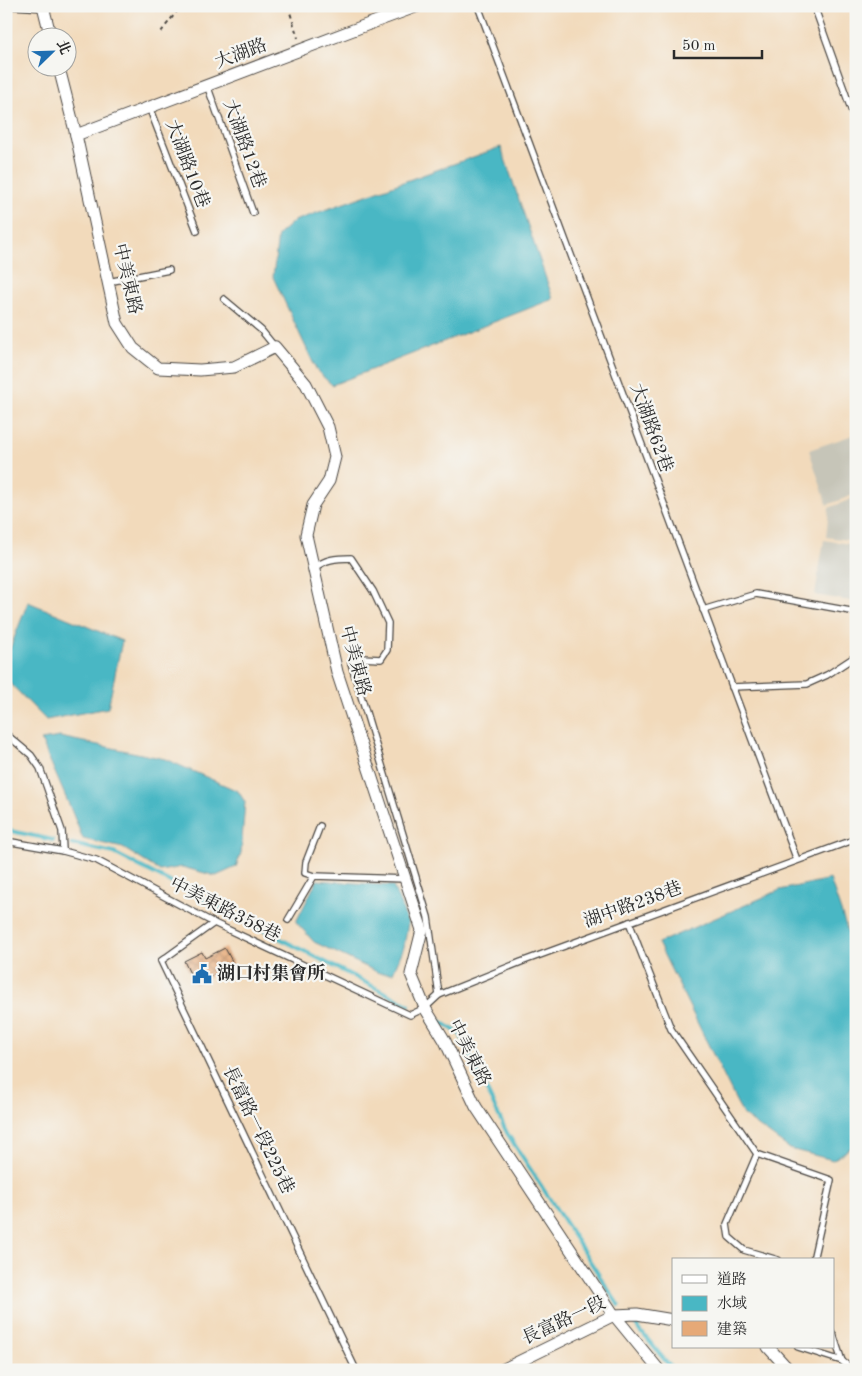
<svg xmlns="http://www.w3.org/2000/svg" width="862" height="1376" font-family="'Old Standard TT','Noto Serif TC',serif">
<defs>
<pattern id="building-cross-hatch" width="8" height="8" patternUnits="userSpaceOnUse" patternTransform="scale(1.25)"><rect width="8" height="8" fill="#e6a977"/><path d="M0 0l8 8M0 8l8-8" fill="none" stroke="#bb8a62"/></pattern>
</defs>
<rect width="100%" height="100%" fill="#f6f6f2"/>
<filter id="ink" filterUnits="userSpaceOnUse"><feTurbulence type="fractalNoise" baseFrequency=".02" numOctaves="2"/><feDisplacementMap in="SourceGraphic" scale="10" xChannelSelector="R" yChannelSelector="G"/><feConvolveMatrix kernelMatrix="1 2 1 2 8 2 1 2 1" color-interpolation-filters="sRGB"/></filter>
<filter id="wash" filterUnits="userSpaceOnUse"><feTurbulence type="fractalNoise" baseFrequency=".0096" numOctaves="4" result="noise"/><feDisplacementMap in="SourceGraphic" scale="20" xChannelSelector="R" yChannelSelector="G"/><feGaussianBlur stdDeviation="1.12" result="paint"/><feColorMatrix in="noise" values="0 0 0 0 0 0 0 0 0 0 0 0 0 0 0 0 0 1.4 0 .05"/><feComposite in="paint" operator="in"/></filter>
<g filter="url(#wash)">
<rect width="100%" height="100%" fill="#f2dabb"/>
<g fill="#c6c5b8">
<polygon points="856,434 856,494 827,505 809,450"/>
<polygon points="856,497 856,541 826,537 829,508"/>
<polygon points="824,540 856,545 856,602 815,595"/>
</g>
<g fill="#49b7c4" stroke="#3a7178">
<polygon points="501,147 553,299 332,385 317,371 273,277 278,235 294,221"/>
<polygon points="28,602 122,641 108,708 46,720 6,679 6,659"/>
<polygon points="60,737 165,759 238,791 245,802 241,853 236,867 216,876 182,867 160,871 123,848 83,839 70,807 41,740"/>
<polygon points="830,879 856,956 856,1144 833,1160 790,1149 743,1115 658,943 780,890"/>
<polygon points="317,880 393,886 408,923 404,947 393,973 379,973 314,942 296,922"/>
</g>
<g fill="none" stroke-linecap="round" stroke-linejoin="round">
<g stroke="#49b7c4" stroke-width="4">
<polyline points="6,830 53,840"/>
<polyline points="72,844 114,853 409,1005"/>
<polyline points="437,1019 460,1034 507,1133 619,1306"/>
<polyline points="634,1323 673,1370"/>
</g>
</g>
<g id="blocks">
<polygon fill="url(#building-cross-hatch)" points="225,948 234,965 195,984 184,961 202,952 205,958"/>
</g>
</g>
<g filter="url(#ink)">
<use href="#blocks" fill-opacity="0" stroke="#494541" stroke-width="1"/>
<g fill="none" stroke-linecap="round" stroke-linejoin="round">
<defs>
<g id="lane">
<polyline points="12,6 44,8"/>
<polyline points="478,6 797,860"/>
<polyline points="814,6 856,123"/>
<polyline points="207,85 253,213"/>
<polyline points="149,107 197,231"/>
<polyline points="108,282 169,270"/>
<polyline points="224,299 261,330 275,347"/>
<path d="M 313,569 C 325,559 336,558 351,558 L 373,591 L 388,623 L 387,650 L 381,659 L 361,658 L 351,663 L 428,917 L 439,995"/>
<polyline points="703,610 756,594 856,612"/>
<polyline points="732,687 807,684 827,675 856,656"/>
<polyline points="6,734 31,755 40,768 62,831 63,851"/>
<polyline points="6,841 63,851 96,860 214,923 410,1015 425,1008 439,995 521,962 856,839"/>
<polyline points="314,876 305,873 306,862 320,826"/>
<polyline points="288,920 314,876 406,879"/>
<polyline points="629,922 671,1029 757,1154 831,1180 813,1260"/>
<polyline points="214,923 161,961 356,1370"/>
<polyline points="757,1154 727,1224 729,1237 744,1250 778,1260"/>
<polyline points="833,1334 842,1361 853,1370"/>
<polyline points="798,1347 842,1361"/>
</g>
<g id="street">
<polyline points="43,6 51,38"/>
<polyline points="59,68 76,135 117,323 133,348 158,368 200,370 234,367 275,347 306,384 328,427 335,457 329,481 313,505 306,535 337,672 422,930 411,974 425,1008 445,1041 476,1107 614,1315 659,1370"/>
<polyline points="76,135 361,27 418,6"/>
<polyline points="768,1347 789,1370"/>
<polyline points="502,1370 614,1315 637,1314 673,1320"/>
</g>
</defs>
<use href="#lane" stroke="#494541" stroke-width="8"/>
<use href="#street" stroke="#494541" stroke-width="13"/>
<g stroke="#494541" stroke-width="2" stroke-dasharray="4 4" stroke-linecap="butt">
<polyline points="288,6 298,38"/>
<polyline points="161,32 181,6"/>
</g>
<use href="#lane" stroke="#fff" stroke-width="5.5"/>
<use href="#street" stroke="#fff" stroke-width="11"/>
</g>
</g>
<defs>
<symbol id="civic-bare" viewBox="-9 -9 18 18"><path d="M-.6-6.5H3V-4.5H.6V-3L4-1V1h2V6H-6V1h2V-1L-.6-3ZM-1.2 2.5V6h2.4V2.5Z" fill="#1f6fb2" stroke="#f6f6f2" stroke-width="2.5" paint-order="stroke"/></symbol>
</defs>
<g fill-rule="evenodd">
<use href="#civic-bare" x="188" y="960" width="28" height="28"/>
</g>
<g text-anchor="middle" dominant-baseline="central" stroke-width="4.5" stroke-linejoin="round" paint-order="stroke">
<g font-size="18" fill="#2b2b2b" stroke="#f6f6f2">
<text transform="translate(241 54) rotate(-21)">大湖路</text>
<text transform="translate(244 144) rotate(70)">大湖路12巷</text>
<text transform="translate(187 164) rotate(69)">大湖路10巷</text>
<text transform="translate(127 279) rotate(77)">中美東路</text>
<text transform="translate(651 428) rotate(70)">大湖路62巷</text>
<text transform="translate(355 661) rotate(75)">中美東路</text>
<text transform="translate(633 905) rotate(-20)">湖中路238巷</text>
<text transform="translate(225 910) rotate(27)">中美東路358巷</text>
<text transform="translate(469 1053) rotate(63)">中美東路</text>
<text transform="translate(258 1130) rotate(64)">長富路一段225巷</text>
<text transform="translate(564 1321) rotate(-25)">長富路一段</text>
</g>
<g font-size="18" font-weight="bold" fill="#2b2b2b" stroke="#f6f6f2" text-anchor="start">
<text x="217" y="974">湖口村集會所</text>
</g>
</g>
<rect width="862" height="1376" fill="none" stroke="#f6f6f2" stroke-width="25"/>
<rect x="672" y="1258" width="162" height="90" fill="#f6f6f2" stroke="#a5a5a2"/>
<rect x="682" y="1275" width="25" height="8" fill="#ffffff" stroke="#a5a5a2"/>
<text x="717" y="1284" font-size="15" fill="#2b2b2b">道路</text>
<rect x="682" y="1296" width="25" height="15" fill="#49b7c4" stroke="#a5a5a2"/>
<text x="717" y="1308" font-size="15" fill="#2b2b2b">水域</text>
<rect x="682" y="1321" width="25" height="15" fill="#e6a977" stroke="#a5a5a2"/>
<text x="717" y="1334" font-size="15" fill="#2b2b2b">建築</text>
<g transform="translate(52 52) rotate(67)"><circle r="24" fill="#f6f6f2" stroke="#a5a5a2"/>
<path d="M0-4L9 19L0 12L-9 19Z" fill="#1f6fb2"/>
<text y="-8" font-size="14" font-weight="bold" text-anchor="middle" fill="#2b2b2b">北</text>
</g>
<path d="M674 50v8h88v-8" fill="none" stroke="#2b2b2b" stroke-width="2.5"/>
<text x="682" y="50" font-size="15" fill="#2b2b2b" stroke="#f6f6f2" stroke-width="4" paint-order="stroke">50 m</text>
</svg>
